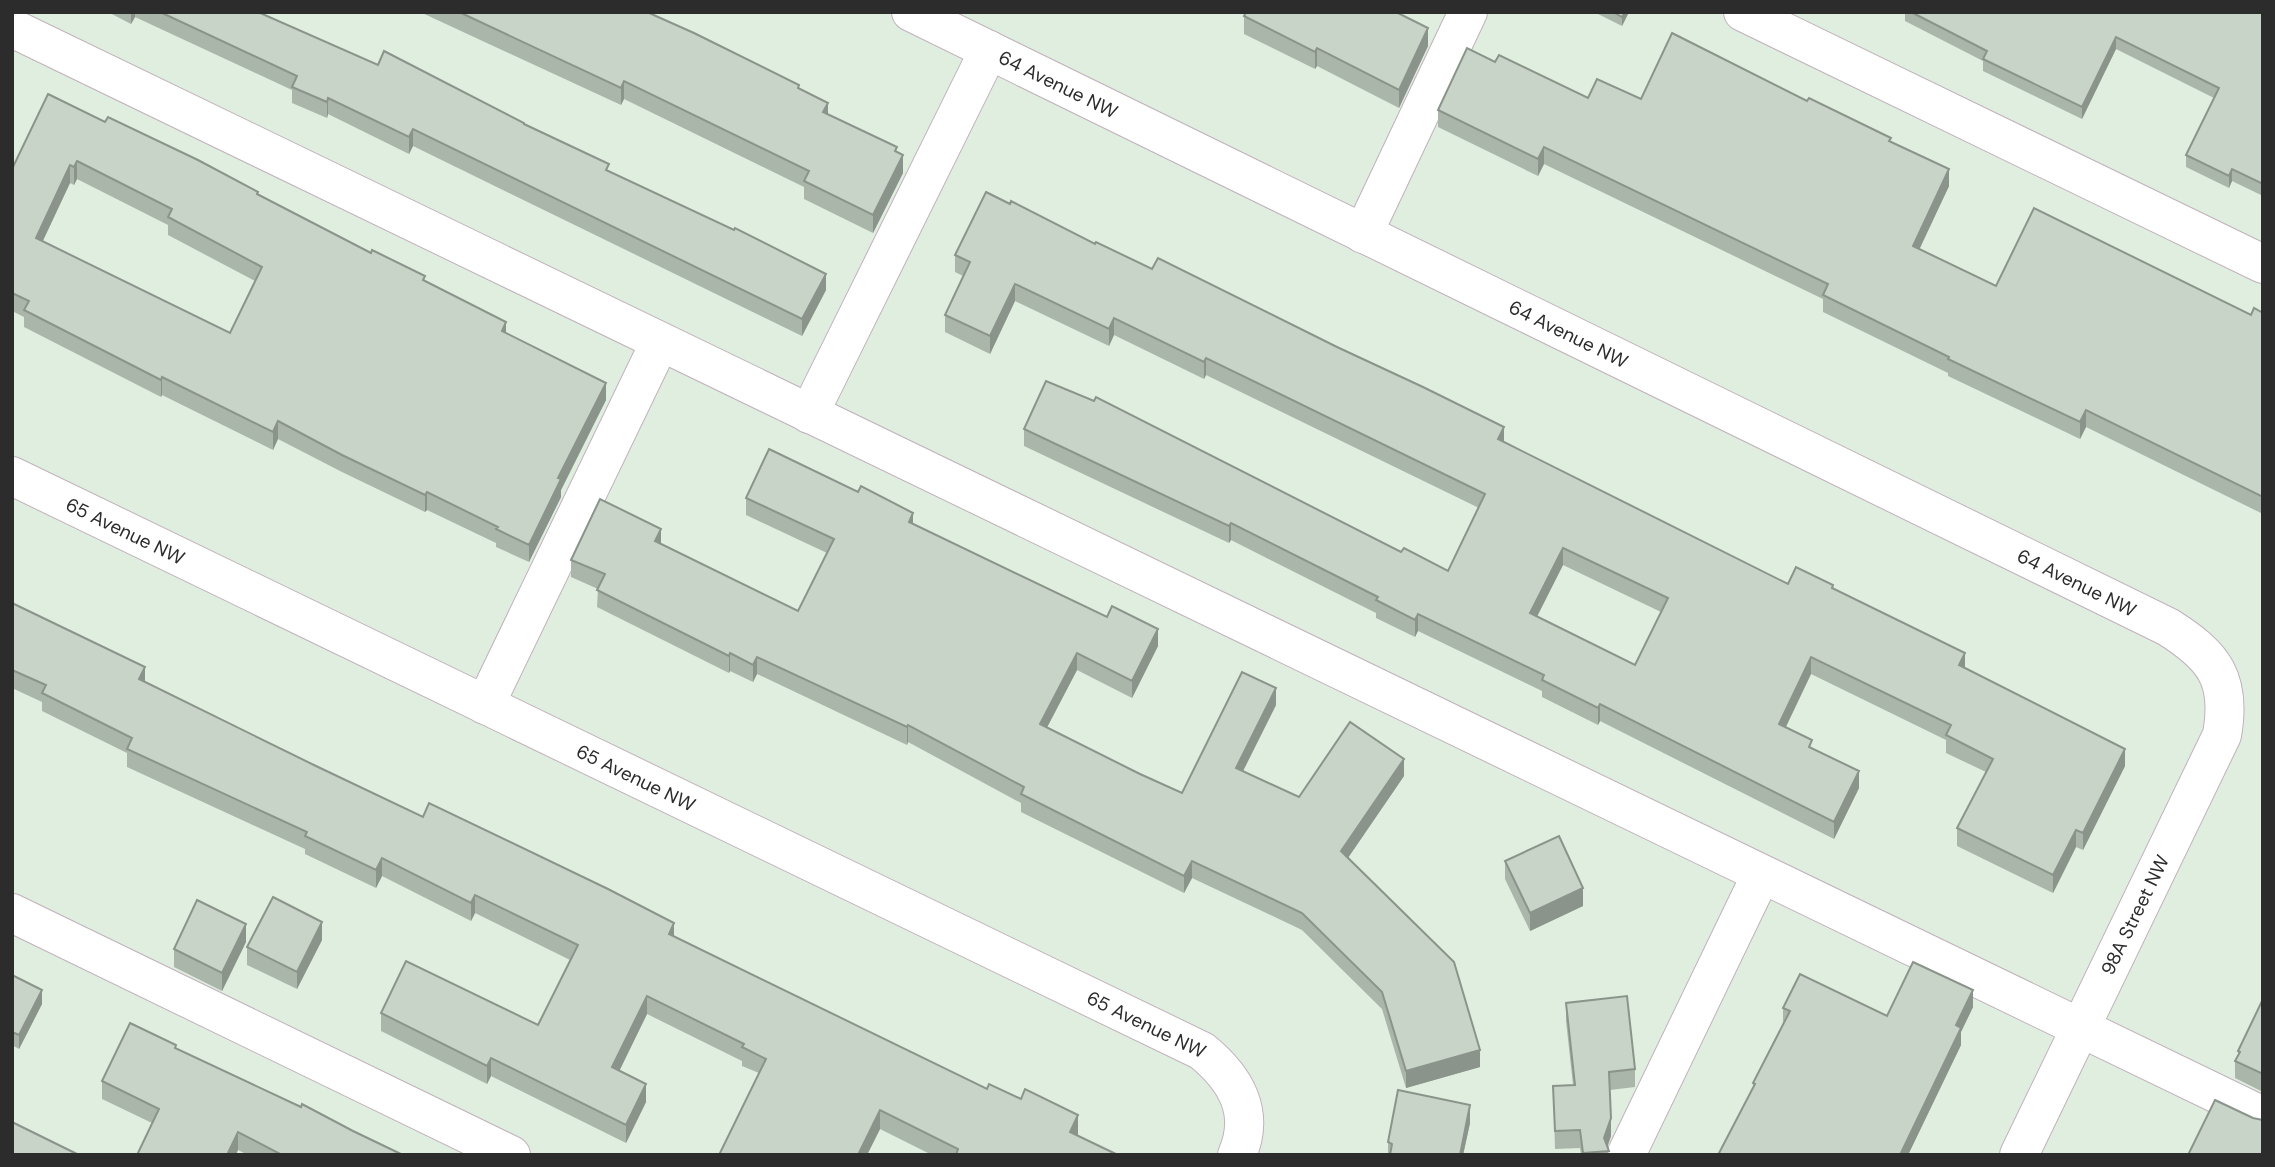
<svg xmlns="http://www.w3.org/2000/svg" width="2275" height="1167" font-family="'DM Sans',sans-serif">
<rect width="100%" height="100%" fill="#dfeedf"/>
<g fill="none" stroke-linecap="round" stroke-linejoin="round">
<defs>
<g id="minor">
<path id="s1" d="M 911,12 L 2168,627 C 2214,656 2232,679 2222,735 L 2019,1155"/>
<polyline points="1743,12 2263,264"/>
<polyline points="12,28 2263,1116"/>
<polyline points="1363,234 1468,12"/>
<polyline points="809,414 989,50"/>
<path id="s2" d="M 12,476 L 1202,1051 C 1235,1078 1256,1112 1237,1155"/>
<polyline points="485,705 660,342"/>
<polyline points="12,913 511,1155"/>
<polyline points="1626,1155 1761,875"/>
</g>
</defs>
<use href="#minor" stroke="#c0b2bd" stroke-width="40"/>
<use href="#minor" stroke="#fff" stroke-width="38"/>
</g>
<g fill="#abb6ab" fill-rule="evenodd">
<polygon points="108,12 265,12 265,15 378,65 524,125 826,290 802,336 413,146 409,154 328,114 327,118 292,103 292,90 135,17 131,24"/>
<polygon points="420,12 647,12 799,88 828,114 897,152 903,173 873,233 804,199 804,187 624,99 621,105"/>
<polygon points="1594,12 1629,12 1622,26"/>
<polygon points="1905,12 2263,12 2263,196 2232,181 2229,188 2186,167 2186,155 2214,98 2116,49 2082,119 1983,71 1983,61 1905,21"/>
<polygon points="1244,16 1428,46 1399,108 1317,66 1315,69 1244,34"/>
<polygon points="1495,62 1588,98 1807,101 1891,142 1949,186 1919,249 1996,286 2251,315 2263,313 2263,514 2086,427 2080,439 1948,376 1948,373 1823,312 1823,299 1544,164 1538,176 1438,127 1438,110"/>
<path d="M 48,94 L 258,195 L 425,281 L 506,333 L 606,400 L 561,490 L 561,497 L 529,562 L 496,547 L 496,543 L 427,510 L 425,512 L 342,472 L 278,439 L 273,450 L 162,395 L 161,397 L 24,327 L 24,317 L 12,311 L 12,169 ZM 77,179 L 168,225 L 168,235 L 255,281 L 230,333 L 43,241 L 70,183 L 74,185 Z"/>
<path d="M 1095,244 L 1504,442 L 1788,584 L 1833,589 L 2125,766 L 2083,850 L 2076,847 L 2053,893 L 1957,846 L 1957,828 L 1986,772 L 1946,753 L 1946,740 L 1811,674 L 1786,727 L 1859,788 L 1834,839 L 1600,721 L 1598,725 L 1542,697 L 1542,691 L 1418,631 L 1415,637 L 1376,618 L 1376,613 L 1231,540 L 1229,543 L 1024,446 L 1024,429 L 1401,552 L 1448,571 L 1479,508 L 1206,375 L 1204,379 L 1114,335 L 1109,346 L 1015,301 L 990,354 L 945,332 L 945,315 L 963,276 L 955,272 L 955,255 ZM 1563,565 L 1661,612 L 1635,665 L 1537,617 Z"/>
<polygon points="746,498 913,524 1158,646 1132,698 1077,670 1047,727 1140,774 1182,793 1276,705 1243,771 1299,797 1404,776 1348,858 1480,1067 1406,1088 1382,1009 1302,930 1192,878 1184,893 1021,812 1021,803 908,742 907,745 757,674 753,682 730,671 729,673 597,607 598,589 571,577 571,560 661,544 798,611 827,553 746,515"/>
<polygon points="12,603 145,682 316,766 674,937 1078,1134 1077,1135 1118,1155 932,1155 880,1129 867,1155 719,1155 759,1073 742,1066 742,1061 647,1014 619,1071 646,1102 626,1143 491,1076 487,1084 381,1031 381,1013 538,1025 570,960 475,913 471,921 382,876 376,888 305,854 305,849 127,767 127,753 42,711 42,702 12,688"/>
<polygon points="1505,861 1583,906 1530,931 1505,879"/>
<polygon points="322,940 297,989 247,965 247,947"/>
<polygon points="246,942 222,991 174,967 174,949"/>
<polygon points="12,975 42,1004 19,1049 12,1045"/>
<polygon points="2263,999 2263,1092 2235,1078 2235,1061 2238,1055 2238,1051"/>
<polygon points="1566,1003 1635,1069 1635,1087 1610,1090 1611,1136 1607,1146 1609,1155 1581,1155 1580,1148 1555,1149 1553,1086 1573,1085 1566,1021"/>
<polygon points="1973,1007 1961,1032 1961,1045 1908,1155 1718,1155 1753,1088 1753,1083 1783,1023 1783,1008 1887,1016"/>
<polygon points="176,1048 353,1131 403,1155 248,1155 238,1150 152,1123 102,1099 102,1081"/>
<polygon points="1470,1123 1463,1155 1388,1155 1388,1142"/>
</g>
<g fill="#8b948b">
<polygon points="131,12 135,12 135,17 131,24"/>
<polygon points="1625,12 1629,12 1622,26 1622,17"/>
<polygon points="1428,28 1428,46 1399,108 1399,90"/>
<polygon points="2116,37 2116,49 2082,119 2082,107"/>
<polygon points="1317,48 1317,66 1315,69 1315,52"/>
<polygon points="624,81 624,99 621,105 621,88"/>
<polygon points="328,98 328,114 327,118 327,102"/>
<polygon points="828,103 828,121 823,112"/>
<polygon points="413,129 413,146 409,154 409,137"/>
<polygon points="1544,147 1544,164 1538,176 1538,159"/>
<polygon points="903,155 903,173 873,233 873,215"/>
<polygon points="77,161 77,179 74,185 74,167"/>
<polygon points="70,165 70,183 36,255 36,238"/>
<polygon points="1949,169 1949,186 1913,263 1913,246"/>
<polygon points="2232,169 2232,181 2229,188 2229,176"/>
<polygon points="826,274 826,290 802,336 802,319"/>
<polygon points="1015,284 1015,301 990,354 990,336"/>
<polygon points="1114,318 1114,335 1109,346 1109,329"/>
<polygon points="506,322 506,340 502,331"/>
<polygon points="1206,358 1206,375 1204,379 1204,362"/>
<polygon points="162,377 162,395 161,397 161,380"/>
<polygon points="606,383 606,400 561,490 561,497 529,562 529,545 558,478"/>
<polygon points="2086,410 2086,427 2080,439 2080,422"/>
<polygon points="278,421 278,439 273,450 273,432"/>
<polygon points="1504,427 1504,444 1498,439"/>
<polygon points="427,492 427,510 425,512 425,495"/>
<polygon points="913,513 913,530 909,522"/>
<polygon points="1231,523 1231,540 1229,543 1229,526"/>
<polygon points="661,529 661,546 655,541"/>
<polygon points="1563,548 1563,565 1530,630 1530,613"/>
<polygon points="1418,614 1418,631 1415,637 1415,620"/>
<polygon points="1158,629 1158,646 1132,698 1132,681"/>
<polygon points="730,653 730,671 729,673 729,656"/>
<polygon points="1077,653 1077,670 1040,741 1040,724"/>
<polygon points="1965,653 1965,670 1959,665"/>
<polygon points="757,657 757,674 753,682 753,665"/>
<polygon points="1811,657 1811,674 1779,741 1779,724"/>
<polygon points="145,667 145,686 139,679"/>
<polygon points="1276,688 1276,705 1236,785 1236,768"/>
<polygon points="1600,704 1600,721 1598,725 1598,708"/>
<polygon points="908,725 908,742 907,745 907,727"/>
<polygon points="2125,749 2125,766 2083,850 2083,833"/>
<polygon points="1404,759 1404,776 1341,868 1341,851"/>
<polygon points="1859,771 1859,788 1834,839 1834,822"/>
<polygon points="2076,830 2076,847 2053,893 2053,875"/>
<polygon points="382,858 382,876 376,888 376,870"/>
<polygon points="1192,861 1192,878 1184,893 1184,876"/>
<polygon points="1583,888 1583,906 1530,931 1530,913"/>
<polygon points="475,895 475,913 471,921 471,903"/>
<polygon points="322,922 322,940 297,989 297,972"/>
<polygon points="674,923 674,941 669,934"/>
<polygon points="246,924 246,942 222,991 222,973"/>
<polygon points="42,990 42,1004 19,1049 19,1035"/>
<polygon points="1973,990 1973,1007 1961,1032 1961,1045 1908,1155 1900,1155 1956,1025"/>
<polygon points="647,996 647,1014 612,1086 612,1067"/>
<polygon points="1480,1050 1480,1067 1406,1088 1406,1071"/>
<polygon points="491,1058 491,1076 487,1084 487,1066"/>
<polygon points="646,1084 646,1102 626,1143 626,1125"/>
<polygon points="1470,1105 1470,1123 1463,1155 1460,1155"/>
<polygon points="880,1110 880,1129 867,1155 858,1155"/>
<polygon points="1078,1115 1078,1134 1070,1150 1070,1132"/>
<polygon points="1611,1118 1611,1136 1606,1151 1604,1138"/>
<polygon points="238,1132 238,1150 236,1155 227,1155"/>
</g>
<g fill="#c7d4c7" stroke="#8b948b" stroke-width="2" fill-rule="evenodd">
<polygon points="160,12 258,12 378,65 384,51 524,123 524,124 609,164 606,170 734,230 735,228 826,274 802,319 413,129 409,137 328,98 327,102 292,87 297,76"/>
<polygon points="459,12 647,12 694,33 799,85 798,88 828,103 823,112 897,147 895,151 903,155 873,215 804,181 809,171 624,81 621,88"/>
<polygon points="1246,12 1396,12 1428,28 1399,90 1317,48 1315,52 1244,16"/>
<polygon points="1613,12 1625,12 1622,17"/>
<polygon points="1911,12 2263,12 2263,184 2232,169 2229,176 2186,155 2219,88 2116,37 2082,107 1983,59 1987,51"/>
<polygon points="1672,33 1807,101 1809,98 1891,138 1889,141 1949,169 1913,246 1996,286 2034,208 2251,315 2254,308 2263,313 2263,497 2086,410 2080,422 1948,359 1949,357 1823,295 1828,284 1544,147 1538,159 1438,110 1467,48 1495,62 1499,55 1588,98 1597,79 1641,99"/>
<path d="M 48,94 L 105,122 L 108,117 L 198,160 L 258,192 L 257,194 L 371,253 L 372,250 L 425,276 L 423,280 L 506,322 L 502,331 L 606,383 L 558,478 L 561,479 L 529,545 L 496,529 L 498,527 L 427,492 L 425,495 L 342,455 L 278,421 L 273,432 L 162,377 L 161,380 L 24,310 L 29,301 L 12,293 L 12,169 ZM 77,161 L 172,209 L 168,217 L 262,267 L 230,333 L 36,238 L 70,165 L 74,167 Z"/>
<path d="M 986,192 L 1010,204 L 1011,201 L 1095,244 L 1096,242 L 1152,269 L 1158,258 L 1337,347 L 1423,387 L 1504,427 L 1498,439 L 1788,584 L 1796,567 L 1833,585 L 1832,588 L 1965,653 L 1959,665 L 2125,749 L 2083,833 L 2076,830 L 2053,875 L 1957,828 L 1993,759 L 1946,735 L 1951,725 L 1811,657 L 1779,724 L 1812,740 L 1809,747 L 1859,771 L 1834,822 L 1600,704 L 1598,708 L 1542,680 L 1544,675 L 1418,614 L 1415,620 L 1376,600 L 1378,597 L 1231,523 L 1229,526 L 1024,429 L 1046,381 L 1094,401 L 1096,397 L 1401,552 L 1404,548 L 1448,571 L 1485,494 L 1206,358 L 1204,362 L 1114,318 L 1109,329 L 1015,284 L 990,336 L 945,315 L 970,262 L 955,255 ZM 1563,548 L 1668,598 L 1635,665 L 1530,613 Z"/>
<polygon points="769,449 858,492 861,486 913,513 909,522 1107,617 1112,606 1158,629 1132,681 1077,653 1040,724 1140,774 1182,793 1242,672 1276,688 1236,768 1299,797 1350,722 1404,759 1341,851 1454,962 1480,1050 1406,1071 1382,992 1302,913 1192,861 1184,876 1021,794 1024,787 908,725 907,727 757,657 753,665 730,653 729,656 597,590 605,574 571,560 600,499 661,529 655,541 798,611 834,539 746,498"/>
<polygon points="12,603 145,667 139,679 316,766 423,817 429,803 608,889 674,923 669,934 987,1089 989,1084 1021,1099 1025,1089 1078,1115 1070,1132 1118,1155 956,1155 958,1149 880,1110 858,1155 719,1155 766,1059 742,1047 744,1044 647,996 612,1067 646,1084 626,1125 491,1058 487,1066 381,1013 406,961 538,1025 578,945 475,895 471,903 382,858 376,870 305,836 307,832 127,749 132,738 42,693 46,685 12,670"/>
<polygon points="1559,836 1583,888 1530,913 1505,861"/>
<polygon points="273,897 322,922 297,972 247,947"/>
<polygon points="197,900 246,924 222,973 174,949"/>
<polygon points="1913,962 1973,990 1956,1025 1961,1028 1900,1155 1718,1155 1755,1084 1753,1083 1790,1011 1783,1008 1800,974 1887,1016"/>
<polygon points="12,975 42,990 19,1035 12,1032"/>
<polygon points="1627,996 1635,1069 1609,1072 1611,1118 1604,1138 1609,1151 1583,1153 1580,1130 1555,1131 1553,1086 1575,1085 1566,1003"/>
<polygon points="2263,999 2263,1074 2235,1061 2240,1052 2238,1051"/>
<polygon points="130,1023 176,1045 175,1048 301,1107 302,1104 353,1131 403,1155 282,1155 238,1132 227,1155 137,1155 159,1109 102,1081"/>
<polygon points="1398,1090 1470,1105 1460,1155 1390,1155 1392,1144 1388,1142"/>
<polygon points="2215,1100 2253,1118 2263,1120 2263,1155 2188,1155"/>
<polygon points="12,1122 79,1155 12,1155"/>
</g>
<g text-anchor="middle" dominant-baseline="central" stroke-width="5" stroke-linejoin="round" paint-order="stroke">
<g font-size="19" fill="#2c2c2c" stroke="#fff">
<text stroke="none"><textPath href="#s1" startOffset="164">64 Avenue NW</textPath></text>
<text stroke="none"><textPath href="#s1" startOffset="732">64 Avenue NW</textPath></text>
<text stroke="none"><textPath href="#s2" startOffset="126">65 Avenue NW</textPath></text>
<text stroke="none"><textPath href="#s1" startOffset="1298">64 Avenue NW</textPath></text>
<text stroke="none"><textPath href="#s2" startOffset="693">65 Avenue NW</textPath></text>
<text transform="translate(2135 915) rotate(-64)">98A Street NW</text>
<text stroke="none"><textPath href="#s2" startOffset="1260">65 Avenue NW</textPath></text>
</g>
</g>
<rect width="2275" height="1167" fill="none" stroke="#2c2c2c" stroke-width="28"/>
</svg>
